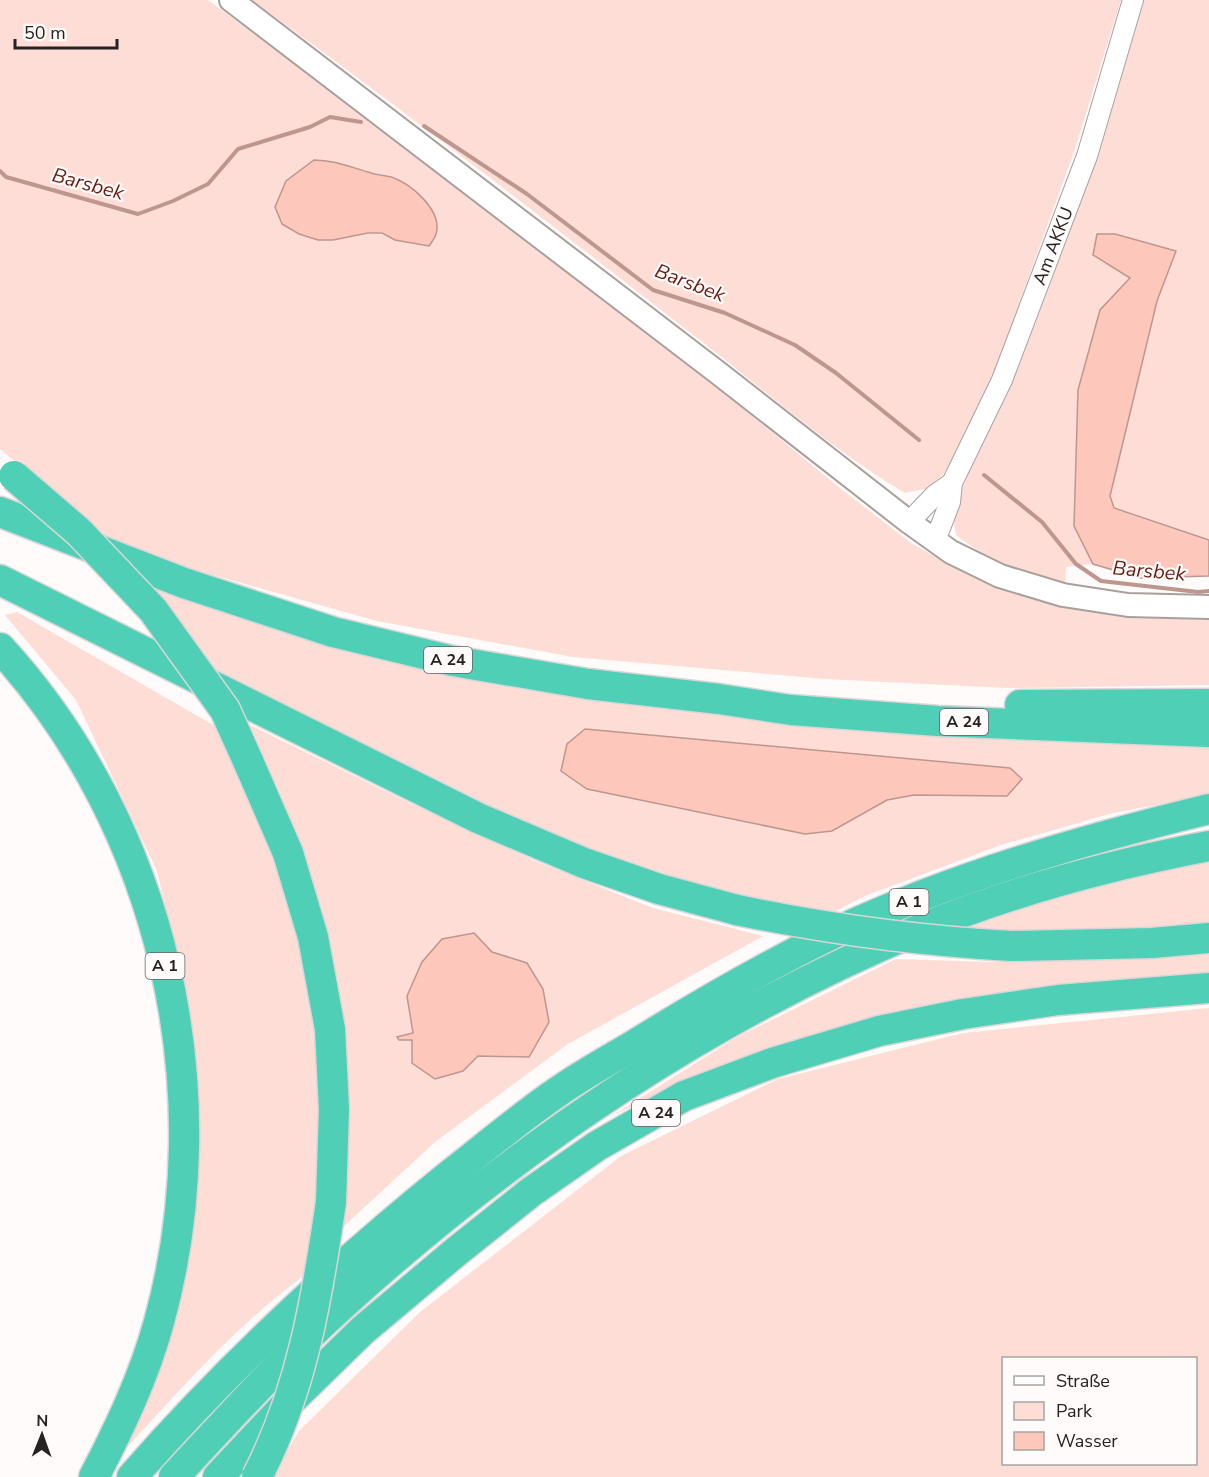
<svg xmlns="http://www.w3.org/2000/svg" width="1209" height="1477" font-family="'Nunito Sans',sans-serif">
<rect width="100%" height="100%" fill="#fefbfa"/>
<g fill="#feddd6" fill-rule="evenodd">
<path d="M 0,0 L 208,0 L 505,218 L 680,350 L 751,415 L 841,489 L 911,543 L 970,576 L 1033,599 L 1116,616 L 1172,619 L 1209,618 L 1209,685 L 1008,688 L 826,679 L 573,657 L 377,621 L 174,564 L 108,539 L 0,449 ZM 314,160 L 392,177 L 396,240 C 371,228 358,235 333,240 L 275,206 L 286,181 Z"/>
<path d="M 252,0 L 1121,0 L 1074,152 L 996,367 L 965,442 L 941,477 L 929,488 L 905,493 C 825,446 757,383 683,327 C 540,216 398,106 252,0 Z"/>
<path d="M 1141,0 L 1209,0 L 1209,540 L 1114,508 L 1110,496 L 1157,301 L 1176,251 L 1115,234 L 1130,278 L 1100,310 L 1074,526 L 1093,564 L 1066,567 L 1065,585 C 1024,573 990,562 956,535 L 953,519 L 963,487 L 1096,157 Z"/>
<polygon points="143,579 406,659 1209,738 1209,795 1113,813 1001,845 865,896 824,917 730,898 601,857 481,809 217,676"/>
<path d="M 17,612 L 215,726 L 227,745 L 285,876 L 312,980 L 324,1117 L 317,1227 L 305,1275 C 228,1331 166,1406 102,1475 L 159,1346 L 181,974 L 157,871 L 76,700 L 5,615 Z"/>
<path d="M 250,725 L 410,803 L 535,861 L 653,908 L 763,936 L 568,1044 L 435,1142 L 342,1228 L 320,907 L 286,807 ZM 474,933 L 492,952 L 527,963 L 528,1057 L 478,1056 L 463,1071 L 412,1063 L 412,1040 L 398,1037 L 413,1034 L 407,996 Z"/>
<polygon points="1209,861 1209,926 1055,934 958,931 1059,896 1161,870"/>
<polygon points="1209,953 1209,977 1014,990 875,1017 710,1069 610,1117 737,1037 896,959 991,962 1145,959"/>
<path d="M 1209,1008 L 1209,1477 L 272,1477 L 299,1431 L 420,1312 L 621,1156 L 778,1079 L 963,1033 ZM 1004,1358 L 1196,1358 L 1196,1464 L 1004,1464 Z"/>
</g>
<g fill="#fec7bc" stroke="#bd968e" stroke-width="1.5">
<path d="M 314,160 C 334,160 350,167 368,172 C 376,175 384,175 391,177 C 411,183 443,211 436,234 C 435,238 431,243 429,246 L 395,240 L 382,233 L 368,233 L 333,240 L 318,240 L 299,234 L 282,224 L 275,207 L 286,181 Z"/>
<polygon points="1097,234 1115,234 1176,251 1157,301 1110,496 1114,508 1209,540 1209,576 1140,578 1093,564 1074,526 1078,390 1100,310 1130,278 1093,255"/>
<polygon points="585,729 1010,768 1022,779 1007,796 914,795 887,800 832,831 805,834 587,789 561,771 567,744"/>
<polygon points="474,933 492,952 527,963 543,989 549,1022 529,1057 478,1056 463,1071 435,1079 412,1063 412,1040 399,1040 397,1037 413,1033 407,996 422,962 442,939"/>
</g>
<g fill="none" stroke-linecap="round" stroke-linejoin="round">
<g stroke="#bd968e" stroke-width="4">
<polyline points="424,126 527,194 653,290 725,313 795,345 836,373 919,440"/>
<polyline points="0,171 6,177 138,214 173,201 208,184 238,149 310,127 330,117 361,122"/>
<polyline points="984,475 1042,522 1076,564 1101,581 1198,592 1209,591"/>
</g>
<defs>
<g id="tertiary">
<polyline points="909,522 935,495 952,483"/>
<polyline points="935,541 950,502 952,483 1002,380 1087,156 1133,0"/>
</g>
<polyline id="secondary" points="231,0 717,372 909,522 951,552 1000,576 1063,595 1128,605 1209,607"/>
<g id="motorway">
<polyline points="0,512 184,583 333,632 453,661 588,684 719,699 791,710 938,721 1209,732"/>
<polyline points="0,580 478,818 584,863 659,889 737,910"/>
<path d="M 0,648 C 163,826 223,1090 159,1322 C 144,1377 120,1427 94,1477"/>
<polyline points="1020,705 1209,704"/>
<polyline points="248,761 288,853 313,937 330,1029 334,1109 331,1202"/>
<polyline points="1011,946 1152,943 1209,938"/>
<path d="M 132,1477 C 229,1366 337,1266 451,1174 C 487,1146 522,1116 559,1091 C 582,1075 607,1061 631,1047 C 697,1006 764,967 834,933 C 953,877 1082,840 1209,809"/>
<path d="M 174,1477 C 229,1418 283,1358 343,1304 C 513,1150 705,1019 918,930 C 1011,891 1110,865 1209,846"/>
<polyline points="218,1477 283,1408 363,1330 457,1251 531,1192 597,1146 684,1096 775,1062 879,1031 963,1014 1058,1000 1209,988"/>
</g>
</defs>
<use href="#tertiary" stroke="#a9a09e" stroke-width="22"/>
<use href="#secondary" stroke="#a9a09e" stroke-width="26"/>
<use href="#motorway" stroke="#d8d7d7" stroke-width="33"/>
<use href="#tertiary" stroke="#fff" stroke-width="20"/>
<use href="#secondary" stroke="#fff" stroke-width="22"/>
<use href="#motorway" stroke="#4fcfb5" stroke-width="30"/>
<defs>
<g id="motorway-bridge">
<polyline points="14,476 79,532 153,610 225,710 248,761"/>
<path d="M 737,910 C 828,929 918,941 1011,946"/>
<path d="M 257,1477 C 302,1390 317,1298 331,1202"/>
</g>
</defs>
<use href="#motorway-bridge" stroke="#d8d7d7" stroke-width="33" stroke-linecap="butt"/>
<use href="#motorway-bridge" stroke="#4fcfb5" stroke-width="30"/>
</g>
<g text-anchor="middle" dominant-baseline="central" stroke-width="4.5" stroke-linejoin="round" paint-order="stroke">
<g fill="#fefbfa" stroke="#666362" stroke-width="1.5">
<rect x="424" y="647" width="48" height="26" rx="4.5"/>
<rect x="940" y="709" width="48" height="26" rx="4.5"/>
<rect x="889.5" y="889" width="39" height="26" rx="4.5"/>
<rect x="145.5" y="953" width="39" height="26" rx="4.5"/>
<rect x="632" y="1100" width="48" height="26" rx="4.5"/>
</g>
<g font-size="16" font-weight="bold" fill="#252221">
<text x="448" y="660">A 24</text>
<text x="964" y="722">A 24</text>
<text x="909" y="902">A 1</text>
<text x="165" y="966">A 1</text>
<text x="656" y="1113">A 24</text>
</g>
<g font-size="18" fill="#252221" stroke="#fefbfa">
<text transform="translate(1053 246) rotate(-69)">Am AKKU</text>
</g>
<g font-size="20" font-style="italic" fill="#681b10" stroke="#fefbfa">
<text transform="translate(88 184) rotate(15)">Barsbek</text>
<text transform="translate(690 283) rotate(21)">Barsbek</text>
<text transform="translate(1149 571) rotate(5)">Barsbek</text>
</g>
</g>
<rect x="1002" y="1357" width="195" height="108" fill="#fefbfa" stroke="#a7a4a3" stroke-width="1.5"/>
<rect x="1014" y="1376" width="30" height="9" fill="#ffffff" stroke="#a7a4a3" stroke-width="1.5"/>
<text x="1056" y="1387" font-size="18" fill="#252221">Straße</text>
<rect x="1014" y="1402" width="30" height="18" fill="#feddd6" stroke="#a7a4a3" stroke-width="1.5"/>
<text x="1056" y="1417" font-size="18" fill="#252221">Park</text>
<rect x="1014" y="1432" width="30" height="18" fill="#fec7bc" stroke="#a7a4a3" stroke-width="1.5"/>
<text x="1056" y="1447" font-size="18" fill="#252221">Wasser</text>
<g transform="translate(42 1435) rotate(1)" stroke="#fefbfa" stroke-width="4.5" paint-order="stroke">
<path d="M0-4.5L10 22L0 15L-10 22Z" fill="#252221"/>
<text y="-9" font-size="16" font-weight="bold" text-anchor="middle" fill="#252221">N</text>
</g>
<path d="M15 39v9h102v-9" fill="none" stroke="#252221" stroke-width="3"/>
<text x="24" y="39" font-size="18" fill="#252221" stroke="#fefbfa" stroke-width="4.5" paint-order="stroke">50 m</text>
</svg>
